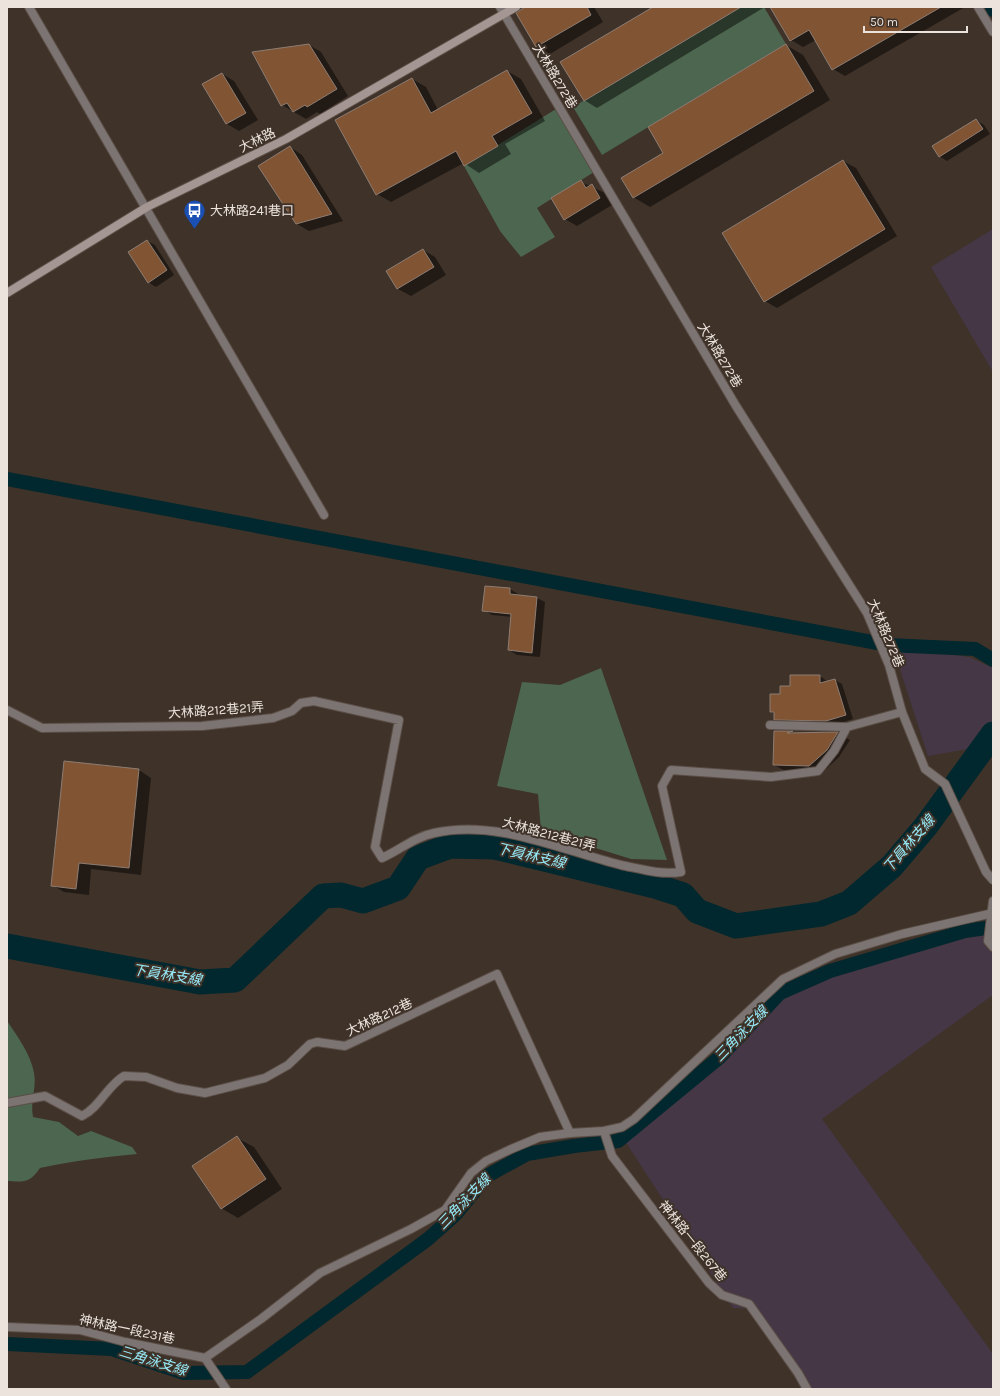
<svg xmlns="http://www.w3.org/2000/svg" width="1000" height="1396" font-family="Karla,'Noto Sans TC',sans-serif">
<rect width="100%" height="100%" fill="#3f3229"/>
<g fill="#453745">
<polygon points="993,229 993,372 931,267"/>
<polygon points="894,651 940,653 969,657 993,668 993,723 974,748 928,756"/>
<polygon points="979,926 993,944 993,995 822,1119 993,1354 993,1389 807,1389 754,1309 733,1308 625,1141 749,1038 752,1027 799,985"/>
</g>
<g fill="#4d664f">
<polygon points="741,7 764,7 786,44 602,155 573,107"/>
<polygon points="556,109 594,172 537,208 555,237 521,257 500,231 464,166"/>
<polygon points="601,668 667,860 631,859 541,831 538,794 497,786 522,682 560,685"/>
<path d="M 7,1021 C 18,1037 31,1055 34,1073 C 37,1087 30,1101 33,1117 L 59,1122 L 78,1136 L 91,1131 L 132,1147 L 137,1154 C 104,1157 73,1161 40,1168 C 30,1183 24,1182 7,1181 Z"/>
</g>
<g fill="#0007">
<polygon points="528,7 594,7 603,22 550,54 537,46 518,14"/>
<polygon points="655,7 765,7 597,108 584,100"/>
<polygon points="771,7 965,7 845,76 833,69 816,40 803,47 791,40"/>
<polygon points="309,45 321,52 348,96 320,114 317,112 306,119 282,105"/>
<polygon points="786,45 803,55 830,100 650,207 633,197 665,154"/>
<polygon points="507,71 521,79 545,121 505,144 511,154 479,173 464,163 391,202 377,194 412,79 426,87 438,110"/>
<polygon points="222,74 234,81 258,120 239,131 227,124 204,85"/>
<polygon points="976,120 984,125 990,134 947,161 939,156"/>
<polygon points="290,147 302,155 343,221 309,231 297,224"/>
<polygon points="843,161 856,168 897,236 777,308 765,301"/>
<polygon points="581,182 605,193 612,205 577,226 565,219"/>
<polygon points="147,241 155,245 174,275 156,287 148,282"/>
<polygon points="423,250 435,257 446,275 411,296 398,289 387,272"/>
<polygon points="510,589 518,594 518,596 537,598 545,602 540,657 517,655 509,650 512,617 492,615 484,610"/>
<polygon points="791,676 820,676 828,682 835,680 842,684 853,719 834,725 782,723 775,719 775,714 771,712 781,695 791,687"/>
<polygon points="775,732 792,732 796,734 838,733 850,740 839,757 822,773 787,772 774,765"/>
<polygon points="65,762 139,770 151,778 141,875 91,869 89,895 64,892 52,885"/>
<polygon points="237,1138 254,1147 282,1189 238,1218 221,1208"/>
</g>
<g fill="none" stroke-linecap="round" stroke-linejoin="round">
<g stroke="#00282e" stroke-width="14">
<polyline points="992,7 993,10"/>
<polyline points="7,479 888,645 975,649 993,660"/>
<polyline points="7,1344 112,1349 184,1373 247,1372 428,1239 455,1215 487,1176 527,1154 574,1146 618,1141 720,1057 780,993 830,971 965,931 993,927"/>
</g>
<polyline stroke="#00282e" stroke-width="25" points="7,946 200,982 235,980 323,896 341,895 363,901 398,888 418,858 450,846 495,847 655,886 683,895 697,911 736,926 821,914 849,903 892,866 926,826 993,734"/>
</g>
<g fill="#815434" stroke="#8d7d73">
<polygon points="525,7 587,7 591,15 536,47 516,13"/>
<polygon points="653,7 741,7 584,101 560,62"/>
<polygon points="770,7 941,7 832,70 809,30 790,41"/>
<polygon points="309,44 337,89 307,107 305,105 293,112 287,103 281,106 252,52"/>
<polygon points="786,44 814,91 633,198 621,178 663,153 648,127"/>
<polygon points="507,70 532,113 492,136 498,146 464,166 456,151 376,195 335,120 412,78 431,113"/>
<polygon points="222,73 246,113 226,124 202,84"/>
<polygon points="976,119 983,129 939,157 932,146"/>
<polygon points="290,146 332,214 296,224 258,166"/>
<polygon points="843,160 885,229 764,302 722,233"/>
<polygon points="581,180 586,188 592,184 600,198 564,220 551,198"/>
<polygon points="147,240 167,270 148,283 128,252"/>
<polygon points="423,249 434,267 397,289 386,271"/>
<polygon points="485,586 510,588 510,594 537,597 532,653 508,650 511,614 482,611"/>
<polygon points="790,675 820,675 820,683 835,679 846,715 826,721 774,720 774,712 770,712 770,694 780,694 780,686 790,686"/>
<polygon points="774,731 793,731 787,733 838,732 827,750 809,766 773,765"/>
<polygon points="64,761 139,769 129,868 79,863 76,889 51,886"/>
<polygon points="237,1136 266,1179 221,1209 192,1166"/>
</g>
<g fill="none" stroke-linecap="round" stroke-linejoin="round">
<defs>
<g id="street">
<polyline points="29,7 324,515"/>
<polyline points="500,7 736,406 867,613 889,665 902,712 925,769 945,784 986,872 993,880"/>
<polyline points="978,7 993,32"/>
<path d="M 7,710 L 42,728 L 202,726 L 273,718 L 292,711 L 301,703 L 314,701 L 399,720 L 375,847 L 382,858 C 400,850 414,837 434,833 C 497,819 561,850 621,865 C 641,869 660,875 681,872 L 662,786 L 671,770 L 771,777 L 818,771 L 834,751 L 847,727 L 902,712"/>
<polyline points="770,725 847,727"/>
<polyline points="993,901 988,941 993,947"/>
<path d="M 7,1103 L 45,1096 L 82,1116 C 100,1107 107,1086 124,1076 L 146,1077 L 177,1088 L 205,1093 L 265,1078 L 288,1065 L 310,1044 L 317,1042 L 345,1046 L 497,974 L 570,1133"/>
<polyline points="604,1131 612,1156 709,1283 722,1295 749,1304 798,1373 807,1389"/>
<polyline points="7,1327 80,1330 125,1342 205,1358 226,1389"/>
<polyline points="205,1358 261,1319 320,1273 411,1229 445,1210 471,1173 486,1161 509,1150 540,1137 570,1133 604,1131 622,1127 634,1119 783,979 835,954 902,934 993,913"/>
</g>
<polyline id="secondary" points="7,293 147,207 286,139 516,7"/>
</defs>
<use href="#street" stroke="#5b4e46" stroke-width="10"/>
<use href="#secondary" stroke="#5b4e46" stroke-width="10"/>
<use href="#street" stroke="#7c7472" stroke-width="8"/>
<use href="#secondary" stroke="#a49793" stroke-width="8"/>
</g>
<defs>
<symbol id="bus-pin" viewBox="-11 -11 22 30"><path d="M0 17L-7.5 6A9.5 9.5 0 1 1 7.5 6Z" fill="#1a4fb4" stroke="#3f3229"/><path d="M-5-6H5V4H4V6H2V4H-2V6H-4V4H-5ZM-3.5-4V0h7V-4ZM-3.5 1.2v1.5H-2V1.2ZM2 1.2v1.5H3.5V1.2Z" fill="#fff"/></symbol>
</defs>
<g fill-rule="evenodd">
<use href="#bus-pin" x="182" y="198" width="25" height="34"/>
</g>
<g text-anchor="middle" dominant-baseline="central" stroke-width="4" stroke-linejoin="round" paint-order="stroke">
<g font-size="13" fill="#ece3dd" stroke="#3f3229">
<text transform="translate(555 76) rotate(59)">大林路272巷</text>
<text transform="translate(257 140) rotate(-26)">大林路</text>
<text transform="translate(720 355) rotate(59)">大林路272巷</text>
<text transform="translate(886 633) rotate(67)">大林路272巷</text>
<text transform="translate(216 710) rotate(-4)">大林路212巷21弄</text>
<text transform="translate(549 834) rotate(15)">大林路212巷21弄</text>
<text transform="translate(379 1017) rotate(-25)">大林路212巷</text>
<text transform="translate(693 1241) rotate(51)">神林路一段267巷</text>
<text transform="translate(127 1329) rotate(12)">神林路一段231巷</text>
</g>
<g font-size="13" fill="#ece3dd" stroke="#3f3229" text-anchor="start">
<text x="210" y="210">大林路241巷口</text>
</g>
<g font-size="14" font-style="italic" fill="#95eaf8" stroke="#3f3229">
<text transform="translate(909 844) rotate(-49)">下員林支線</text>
<text transform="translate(531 856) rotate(13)">下員林支線</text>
<text transform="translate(167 975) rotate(9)">下員林支線</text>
<text transform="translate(741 1034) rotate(-46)">三角泳支線</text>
<text transform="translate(464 1202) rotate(-46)">三角泳支線</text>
<text transform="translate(153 1361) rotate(17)">三角泳支線</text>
</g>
</g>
<rect width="1000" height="1396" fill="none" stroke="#ece3dd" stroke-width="16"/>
<path d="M864 26v6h103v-6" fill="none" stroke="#ece3dd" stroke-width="2"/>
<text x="870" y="26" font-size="12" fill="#ece3dd" stroke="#3f3229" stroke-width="3" paint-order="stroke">50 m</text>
</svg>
